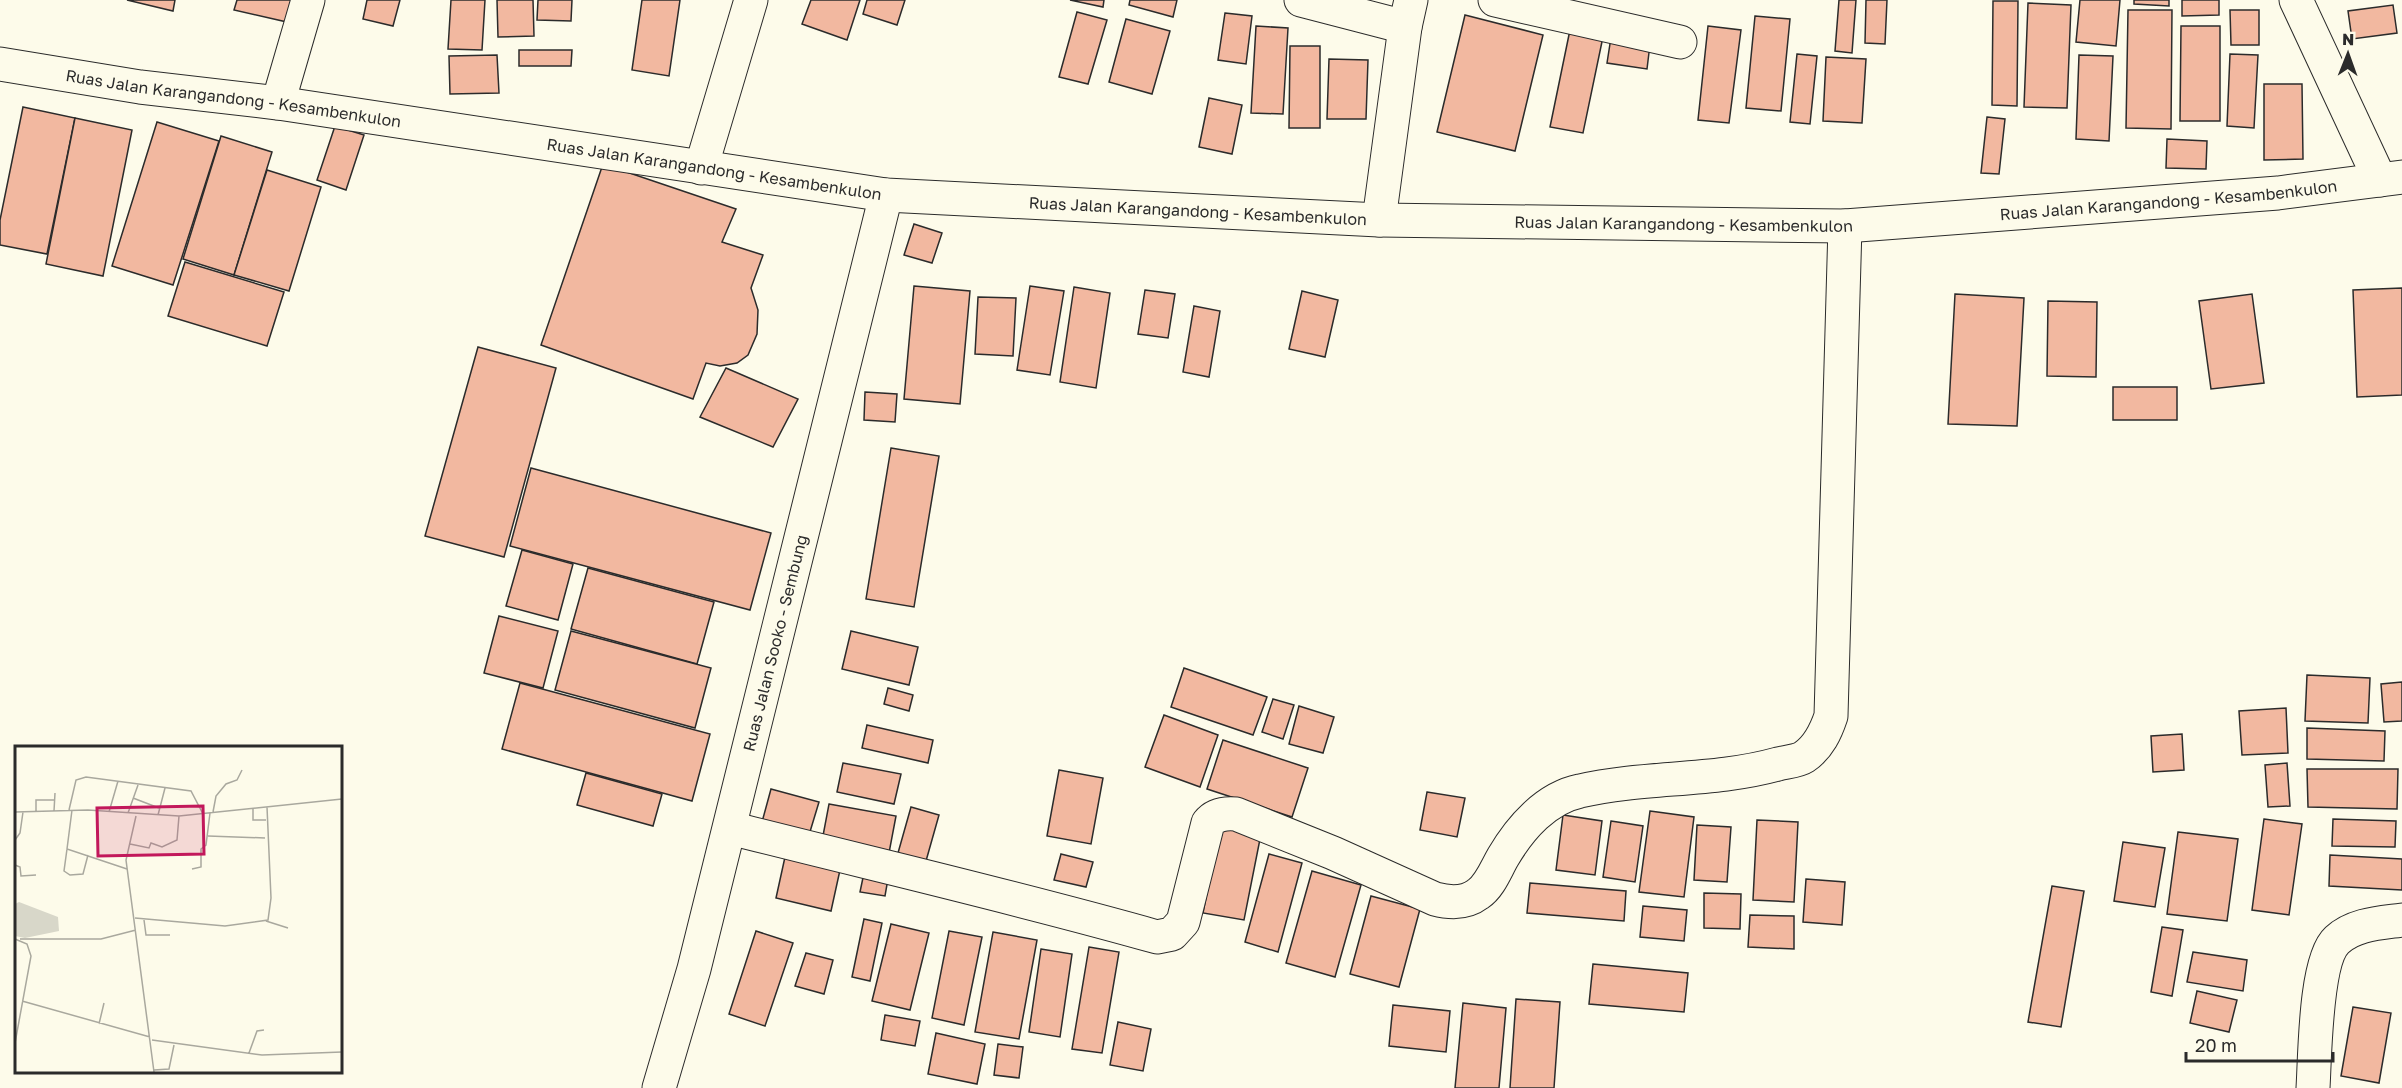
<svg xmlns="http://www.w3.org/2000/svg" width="2402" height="1088" font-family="'Golos Text',sans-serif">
<rect width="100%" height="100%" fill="#fdfbea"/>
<g fill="#f2b8a0" stroke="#2b2b2b" stroke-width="1.5">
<polygon points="127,0 175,0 173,11"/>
<polygon points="237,0 292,0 287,22 234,10"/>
<polygon points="367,0 400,0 393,26 363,19"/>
<polygon points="451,0 485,0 482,50 448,49"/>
<polygon points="497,0 533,0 534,36 498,37"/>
<polygon points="538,0 572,0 571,21 537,20"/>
<polygon points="642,0 680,0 669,76 632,70"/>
<polygon points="811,0 860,0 847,40 802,24"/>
<polygon points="867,0 905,0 897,25 863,14"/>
<polygon points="1070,0 1104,0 1103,7"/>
<polygon points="1130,0 1177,0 1173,17 1129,5"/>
<polygon points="1839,0 1856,0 1852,53 1835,51"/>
<polygon points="1866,0 1887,0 1885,44 1865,43"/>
<polygon points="2080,0 2120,0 2116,46 2076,42"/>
<polygon points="2134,0 2169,0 2169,6 2134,4"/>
<polygon points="2182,0 2219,0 2219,15 2182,16"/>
<polygon points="1993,1 2018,1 2017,106 1992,105"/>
<polygon points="2028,3 2071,5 2067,108 2024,107"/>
<polygon points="2393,5 2397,33 2352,39 2348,11"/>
<polygon points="2128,10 2172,10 2171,129 2126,128"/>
<polygon points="2230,10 2259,10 2259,45 2231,45"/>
<polygon points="1077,12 1107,20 1088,84 1059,77"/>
<polygon points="1225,13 1252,16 1246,64 1218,60"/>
<polygon points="1465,15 1543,35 1515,151 1437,132"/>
<polygon points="1755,16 1790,19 1781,111 1746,108"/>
<polygon points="1126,19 1170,31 1152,94 1109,82"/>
<polygon points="1571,25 1604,32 1583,133 1550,127"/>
<polygon points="1256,26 1288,28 1283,114 1251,113"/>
<polygon points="1708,26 1741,30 1729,123 1698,120"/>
<polygon points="2181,26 2220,26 2220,121 2180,121"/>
<polygon points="1612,31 1651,36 1647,69 1607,63"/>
<polygon points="1290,46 1320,46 1320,128 1289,128"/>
<polygon points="519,50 572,50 571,66 519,66"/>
<polygon points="1797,54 1817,56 1810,124 1790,122"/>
<polygon points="2230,54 2258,55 2254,128 2227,126"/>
<polygon points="497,55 499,93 450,94 449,56"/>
<polygon points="2079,55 2113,56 2109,141 2076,139"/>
<polygon points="1826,57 1866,59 1862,123 1823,121"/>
<polygon points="1329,59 1368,60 1366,119 1327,119"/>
<polygon points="2264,84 2302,84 2303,159 2264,160"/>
<polygon points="1209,98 1242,105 1232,154 1199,147"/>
<polygon points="23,107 75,118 47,254 0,245 0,220"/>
<polygon points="1987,117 2005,119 1999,174 1981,173"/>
<polygon points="75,118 132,130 103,276 46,264"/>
<polygon points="157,122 219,141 173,285 112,266"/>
<polygon points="335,126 364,135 346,190 317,180"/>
<polygon points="221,136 272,152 234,275 183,259"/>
<polygon points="2167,139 2207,141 2206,169 2166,168"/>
<polygon points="603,164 736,209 722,242 763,255 751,288 758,310 757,334 748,355 737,363 720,366 706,363 693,399 541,345"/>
<polygon points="267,170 321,187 289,291 234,275"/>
<polygon points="914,224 942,233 932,263 904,255"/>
<polygon points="185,262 284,292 267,346 168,316"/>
<polygon points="914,286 970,291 960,404 904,399"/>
<polygon points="1030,286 1064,291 1050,375 1017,370"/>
<polygon points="1074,287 1110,293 1096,388 1060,382"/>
<polygon points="2402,288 2402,395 2357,397 2353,290"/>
<polygon points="1145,290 1175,294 1168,338 1138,334"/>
<polygon points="1302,291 1338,300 1325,357 1289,349"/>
<polygon points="1955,294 2024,298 2017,426 1948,424"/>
<polygon points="2252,294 2264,383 2211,389 2199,301"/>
<polygon points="978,297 1016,298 1013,356 975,354"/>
<polygon points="2048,301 2097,302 2096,377 2047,376"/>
<polygon points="1194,306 1220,311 1209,377 1183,372"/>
<polygon points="478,347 556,368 504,557 425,536"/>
<polygon points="726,368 798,399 773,447 700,417"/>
<rect x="2113" y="387" width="64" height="33"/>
<polygon points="865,392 897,394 895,422 864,420"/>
<polygon points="891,448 939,456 914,607 866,599"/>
<polygon points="531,468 771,533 750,610 510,546"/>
<polygon points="522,550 573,564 558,620 506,606"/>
<polygon points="588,568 714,602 697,664 571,629"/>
<polygon points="499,616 558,631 543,688 484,673"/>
<polygon points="571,631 711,668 695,728 555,690"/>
<polygon points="851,631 918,647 909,685 842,669"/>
<polygon points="1184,668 1267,697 1253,735 1171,707"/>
<polygon points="2307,675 2370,678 2368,723 2305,721"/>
<polygon points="2402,682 2402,721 2384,722 2381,684"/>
<polygon points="520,683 710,734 692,801 502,749"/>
<polygon points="888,688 913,695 909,711 884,704"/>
<polygon points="1273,699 1294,705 1283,739 1262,732"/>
<polygon points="1299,706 1334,717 1323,753 1289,744"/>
<polygon points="2286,708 2288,753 2242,755 2239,711"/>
<polygon points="1164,715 1218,735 1200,787 1145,767"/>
<polygon points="867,725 933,740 928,763 862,748"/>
<polygon points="2307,728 2385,731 2384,761 2307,759"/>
<polygon points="2182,734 2184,770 2153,772 2151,736"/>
<polygon points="1223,740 1308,768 1292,817 1207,789"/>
<polygon points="843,763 901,774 894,804 837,792"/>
<polygon points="2287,763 2290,806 2268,807 2265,765"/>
<polygon points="2307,769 2398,769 2397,809 2308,807"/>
<polygon points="1059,770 1103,778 1091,844 1047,836"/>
<polygon points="586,773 662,794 653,826 577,805"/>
<polygon points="771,789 819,802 809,835 762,822"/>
<polygon points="1427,792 1465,798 1457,837 1420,830"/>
<polygon points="829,804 896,816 889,853 822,841"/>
<polygon points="911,807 939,815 924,868 896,860"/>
<polygon points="1650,811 1694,817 1684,897 1639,892"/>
<polygon points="1563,815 1602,821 1595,875 1556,870"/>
<polygon points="2264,819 2302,824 2289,915 2252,910"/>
<polygon points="2333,819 2396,821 2395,847 2332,846"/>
<polygon points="1757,820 1798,822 1794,902 1753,900"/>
<polygon points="1611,821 1643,826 1635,882 1603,877"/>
<polygon points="1697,825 1731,827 1727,882 1694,880"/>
<polygon points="1220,826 1261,834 1244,920 1203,913"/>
<polygon points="2178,832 2238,839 2227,921 2167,914"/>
<polygon points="2123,842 2165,848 2155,907 2114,901"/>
<polygon points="1061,854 1093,862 1086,887 1054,880"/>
<polygon points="1269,854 1302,863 1278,952 1245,942"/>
<polygon points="2330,855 2402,859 2402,890 2329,886"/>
<polygon points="785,857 840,870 831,911 776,898"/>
<polygon points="865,868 889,873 885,896 860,892"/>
<polygon points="1312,871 1361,885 1335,977 1286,963"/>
<polygon points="1806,879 1845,882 1842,925 1803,922"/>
<polygon points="1530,883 1626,891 1624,921 1527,913"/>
<polygon points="2052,886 2084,891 2061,1027 2028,1022"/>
<polygon points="1704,893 1741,894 1740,929 1704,928"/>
<polygon points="1371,896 1420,909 1399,987 1350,974"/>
<polygon points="1643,906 1687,910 1684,941 1640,937"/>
<polygon points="1750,915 1794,916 1794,949 1748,947"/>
<polygon points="864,919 882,923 870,981 852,977"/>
<polygon points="891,924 929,933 910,1010 872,1001"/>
<polygon points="2162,927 2183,930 2172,996 2151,992"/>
<polygon points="756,931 793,943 765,1026 729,1014"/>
<polygon points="949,931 982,937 964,1025 932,1018"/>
<polygon points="993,932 1037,940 1019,1039 975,1032"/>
<polygon points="1089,947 1119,952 1102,1053 1072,1049"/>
<polygon points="1041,949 1072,954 1060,1037 1029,1032"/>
<polygon points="2193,952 2247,960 2243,991 2187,982"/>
<polygon points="806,953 833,960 824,994 795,986"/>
<polygon points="1593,964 1688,973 1684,1012 1589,1004"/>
<polygon points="2197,991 2237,1000 2229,1032 2190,1023"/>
<polygon points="1516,999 1560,1002 1554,1088 1510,1088"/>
<polygon points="1463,1003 1506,1008 1499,1088 1455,1088"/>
<polygon points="1393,1005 1450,1011 1446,1052 1389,1046"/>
<polygon points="2353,1007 2391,1013 2379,1083 2341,1076"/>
<polygon points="885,1015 920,1021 915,1046 881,1040"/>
<polygon points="1118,1022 1151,1029 1143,1071 1110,1065"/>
<polygon points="936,1033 985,1044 977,1084 928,1074"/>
<polygon points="998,1044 1023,1047 1019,1078 994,1075"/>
</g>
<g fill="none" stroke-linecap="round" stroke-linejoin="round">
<defs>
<g id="street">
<polyline points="1301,0 1405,27"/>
<polyline points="1495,0 1680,42"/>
<polyline points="2296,0 2380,180"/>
<polyline points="278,103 308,0"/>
<polyline points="701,168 751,0"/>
<polyline points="1379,220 1405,27 1411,0"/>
<path d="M 730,828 C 872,864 1016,897 1157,937 L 1172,934 L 1183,922 L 1208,823 C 1215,814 1225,813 1236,814 L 1333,853 L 1435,899 C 1450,903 1465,904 1478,894 C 1490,886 1496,869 1503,857 C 1520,828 1546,798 1580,791 C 1645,776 1714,782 1778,764 C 1786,762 1798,761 1804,757 C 1819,747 1826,731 1831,716 L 1845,226"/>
<path d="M 2313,1088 C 2315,1056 2315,960 2337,940 C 2354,924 2380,923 2402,920"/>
</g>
<g id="secondary">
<path id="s1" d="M 0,64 L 140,87 L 278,103 L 886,195 L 1379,220 L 1845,226 L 2278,193 L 2402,177"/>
<path id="s2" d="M 659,1088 L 694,969 L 886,195"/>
</g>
</defs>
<use href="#street" stroke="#2b2b2b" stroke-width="35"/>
<use href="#secondary" stroke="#2b2b2b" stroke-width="35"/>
<use href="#street" stroke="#fdfbea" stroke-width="33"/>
<use href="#secondary" stroke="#fdfbea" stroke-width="33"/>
</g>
<g text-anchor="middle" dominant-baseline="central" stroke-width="4.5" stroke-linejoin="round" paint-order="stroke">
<g font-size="16" fill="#2b2b2b" stroke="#fdfbea">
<text stroke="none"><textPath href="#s1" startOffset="236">Ruas Jalan Karangandong - Kesambenkulon</textPath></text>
<text stroke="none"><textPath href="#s1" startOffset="722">Ruas Jalan Karangandong - Kesambenkulon</textPath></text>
<text stroke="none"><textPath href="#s1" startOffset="2180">Ruas Jalan Karangandong - Kesambenkulon</textPath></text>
<text stroke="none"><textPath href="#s1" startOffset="1208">Ruas Jalan Karangandong - Kesambenkulon</textPath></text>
<text stroke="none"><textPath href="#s1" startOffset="1694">Ruas Jalan Karangandong - Kesambenkulon</textPath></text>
<text stroke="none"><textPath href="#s2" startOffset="460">Ruas Jalan Sooko - Sembung</textPath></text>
</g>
</g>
<g transform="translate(15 746)">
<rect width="327" height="327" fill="#fdfbea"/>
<path d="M 4,156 L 43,171 L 44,185 L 10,192 L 0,190 L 0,158 Z" fill="#d8d7c9"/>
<path fill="none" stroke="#a9a89e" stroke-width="1.5" d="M 118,52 L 144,62M 238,62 L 238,74 L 251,74M 54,64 L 61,34 L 71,31 L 176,45 L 188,68M 57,64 L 52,103 L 112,123M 21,65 L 21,54 L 40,54M 39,65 L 40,47M 0,66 L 73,64 L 164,70 L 327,53M 94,66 L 103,35M 198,66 L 201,50 L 211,38 L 222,34 L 227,24M 113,67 L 123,39M 143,69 L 150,42M 121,70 L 111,114 L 139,326M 193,90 L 250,92M 0,94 L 5,87 L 8,66M 115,98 L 134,102 L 136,97 L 147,101 L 162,94 L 164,70M 52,103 L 49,125 L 55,129 L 68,128 L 73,109M 0,119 L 5,121 L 6,130 L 21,129M 177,123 L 186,121 L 186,103 L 191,99 L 195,67M 120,172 L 210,180 L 253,174 L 256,152 L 252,61M 129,174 L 131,189 L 155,189M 251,175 L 273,182M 0,193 L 12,198 L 16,210 L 0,297M 5,193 L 86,193 L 121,184M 7,255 L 135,291M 84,278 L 89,257M 137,294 L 247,309 L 327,306M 234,307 L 242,285 L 249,284M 139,324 L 154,323 L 159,299"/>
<path fill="#c2185b" fill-opacity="0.15" stroke="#c2185b" stroke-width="3" d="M 188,60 L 189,108 L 83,110 L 82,62 Z"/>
<rect width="327" height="327" fill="none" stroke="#2b2b2b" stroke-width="3"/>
</g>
<g transform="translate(2348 54) rotate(1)" stroke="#fdfbea" stroke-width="4.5" paint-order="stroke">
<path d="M0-4.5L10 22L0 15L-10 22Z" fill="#2b2b2b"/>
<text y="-9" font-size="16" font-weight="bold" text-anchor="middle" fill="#2b2b2b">N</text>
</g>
<path d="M2186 1052v9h147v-9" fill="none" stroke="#2b2b2b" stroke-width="3"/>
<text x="2195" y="1052" font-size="18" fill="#2b2b2b" stroke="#fdfbea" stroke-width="4.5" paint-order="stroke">20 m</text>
</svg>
